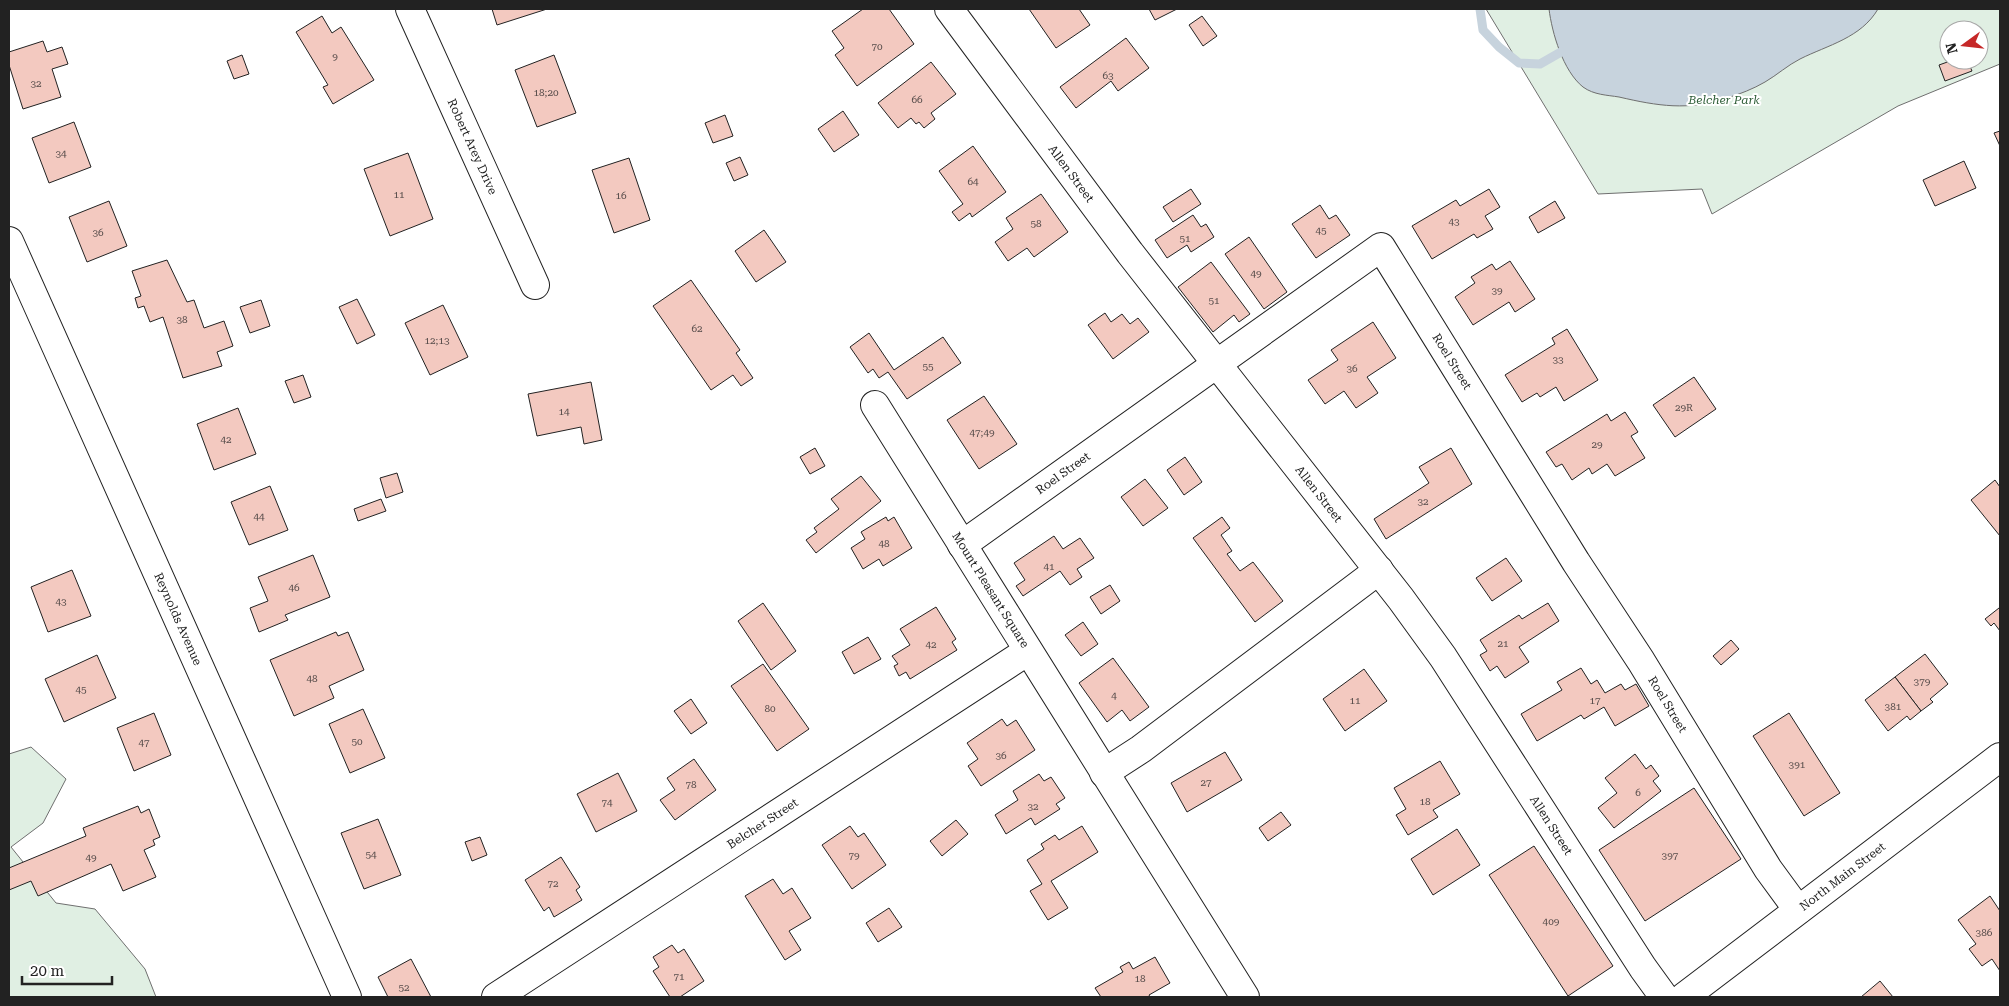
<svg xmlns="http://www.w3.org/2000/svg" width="2009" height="1006" font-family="'Roboto Serif',serif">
<rect width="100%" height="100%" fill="#fff"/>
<g fill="#e0efe3" stroke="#6f6f6f" fill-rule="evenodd">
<path d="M 1486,9 L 2000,9 L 2000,64 L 1898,106 L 1712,214 L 1702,189 L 1598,194 ZM 1949,30 L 1979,30 L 1979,60 L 1949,60 Z"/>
<polygon points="31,747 66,779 43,823 11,847 56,903 95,909 145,969 156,997 9,997 9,754"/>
</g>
<path fill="#c7d3dd" stroke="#6f6f6f" d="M 1549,9 L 1878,9 C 1861,38 1828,45 1800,59 C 1788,65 1777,75 1765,82 C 1753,89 1740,94 1727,98 C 1688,111 1658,106 1619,97 C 1607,95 1594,95 1583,87 C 1563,71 1552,33 1549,9 Z"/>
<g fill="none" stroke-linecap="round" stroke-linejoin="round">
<polyline stroke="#c7d3dd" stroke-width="9" points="1480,9 1483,30 1499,47 1519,63 1540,64 1561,52"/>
</g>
<g fill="#f3c9c0" stroke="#222">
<polygon points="492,9 547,9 497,25"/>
<polygon points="863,9 889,9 914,44 857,86 835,55 844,48 832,31"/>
<polygon points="1029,9 1079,9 1090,25 1056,48"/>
<polygon points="1149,9 1177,9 1155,20"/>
<polygon points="322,16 332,33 341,27 374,80 333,104 323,87 328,85 296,32"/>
<polygon points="1202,16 1217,36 1203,46 1189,25"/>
<polygon points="1126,38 1149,68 1118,91 1111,81 1076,108 1060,87"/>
<polygon points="43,41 47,52 62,47 68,64 52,69 61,97 23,109 9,65 9,52"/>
<polygon points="242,55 249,74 234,79 227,61"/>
<polygon points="554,55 576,113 537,127 515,70"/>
<polygon points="1953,60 1967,60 1972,71 1945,81 1939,65"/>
<polygon points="931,62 956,94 931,113 935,119 924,128 919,122 916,124 911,118 898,128 878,103"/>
<polygon points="843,111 859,135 834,152 818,129"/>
<polygon points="725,115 733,136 713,143 705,123"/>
<polygon points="74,122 91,167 49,183 32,138"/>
<polygon points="2000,131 2000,146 1994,133"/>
<polygon points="973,146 1006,192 972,217 970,213 959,221 952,212 963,204 939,171"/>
<polygon points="408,153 433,219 390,236 364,169"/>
<polygon points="740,157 748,175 734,181 726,163"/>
<polygon points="629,158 650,220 614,233 592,170"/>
<polygon points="1964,161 1976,188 1935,206 1923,180"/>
<polygon points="1191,189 1201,204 1173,222 1163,207"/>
<polygon points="1489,189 1500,207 1485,216 1493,229 1477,238 1474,234 1432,259 1412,226 1456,200 1460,206"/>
<polygon points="1041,194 1068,232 1034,257 1027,248 1008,261 995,242 1013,229 1006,218"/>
<polygon points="109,201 127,246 87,262 69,217"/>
<polygon points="1555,201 1565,218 1538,233 1529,217"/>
<polygon points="1320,205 1329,219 1336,215 1350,235 1316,258 1292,224"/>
<polygon points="1193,215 1201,227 1206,224 1214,237 1191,252 1187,245 1167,258 1155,240"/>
<polygon points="764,230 786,262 756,282 735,251"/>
<polygon points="1249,237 1287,292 1264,309 1225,254"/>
<polygon points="167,260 187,302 194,300 204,328 224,321 233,346 217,352 222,366 183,378 163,317 150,322 144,306 138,308 135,298 141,296 132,271"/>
<polygon points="1510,261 1535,299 1515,312 1509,302 1473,325 1455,297 1475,283 1471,277 1492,264 1496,270"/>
<polygon points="1211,262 1250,314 1239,322 1234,315 1213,332 1178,287"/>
<polygon points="691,280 740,350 736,353 753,378 741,386 733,375 711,390 653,306"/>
<polygon points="357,299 375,335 357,344 339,307"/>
<polygon points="261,300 270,326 250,333 240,307"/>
<polygon points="443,305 468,357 430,375 405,323"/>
<polygon points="1105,313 1111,322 1122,314 1130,324 1138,318 1149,332 1113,359 1088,325"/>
<polygon points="1373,322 1396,358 1367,377 1378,393 1356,408 1344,391 1325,404 1308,380 1338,360 1331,350"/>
<polygon points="1567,329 1598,380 1564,401 1556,387 1540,397 1537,393 1522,402 1505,375 1555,344 1552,338"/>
<polygon points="869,333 894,370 943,337 961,363 907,399 888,372 879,378 873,369 868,373 850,347"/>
<polygon points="303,375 311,397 294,403 285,381"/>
<polygon points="1694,377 1716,409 1675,437 1653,405"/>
<polygon points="591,382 602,440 584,444 581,427 537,436 528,394"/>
<polygon points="984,396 1017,444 979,469 947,420"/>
<polygon points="238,408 256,454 214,470 197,424"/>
<polygon points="1625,412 1638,432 1631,436 1645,458 1615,476 1607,464 1592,474 1589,468 1572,480 1562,464 1556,467 1546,452 1607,414 1611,421"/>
<polygon points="815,448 825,466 810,474 800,457"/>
<polygon points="1451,448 1472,484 1386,539 1374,519 1429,483 1419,467"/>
<polygon points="1185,457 1202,482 1184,495 1167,470"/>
<polygon points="397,473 403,492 386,498 380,478"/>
<polygon points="861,476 881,501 816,553 806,540 817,532 814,528 839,509 831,499"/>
<polygon points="1145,479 1168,508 1143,526 1121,497"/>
<polygon points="1995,480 2000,487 2000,536 1971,500"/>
<polygon points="270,486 288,530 249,545 231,502"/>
<polygon points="381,499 386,511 358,521 354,509"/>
<polygon points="886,517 888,521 894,517 912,548 883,566 879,559 863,569 851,548 865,539 861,532"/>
<polygon points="1222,517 1230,528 1221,535 1232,551 1227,554 1240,571 1253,562 1283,601 1255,622 1193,538"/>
<polygon points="1054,536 1063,549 1080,538 1094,558 1077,569 1082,577 1070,585 1060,571 1023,596 1016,586 1025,580 1014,563"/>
<polygon points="313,555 330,597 285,615 288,620 259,632 250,608 268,601 258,577"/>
<polygon points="1506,558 1522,581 1492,601 1476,578"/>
<polygon points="72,570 91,616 48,632 31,587"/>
<polygon points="1110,585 1120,601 1101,614 1090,597"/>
<polygon points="763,603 796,651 771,670 738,621"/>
<polygon points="1548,603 1559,621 1519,647 1529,662 1505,678 1497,666 1490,671 1480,655 1487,651 1480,640 1519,615 1522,619"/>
<polygon points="936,607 956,639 952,642 957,650 910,679 906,672 899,676 894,666 898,664 892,656 910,645 900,629"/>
<polygon points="1999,608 2000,609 2000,631 1994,623 1991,626 1985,619"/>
<polygon points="1083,622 1098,644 1081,656 1065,635"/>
<polygon points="336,632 338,636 348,632 364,670 329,686 334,698 294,716 270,660"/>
<polygon points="868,637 881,659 854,674 842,652"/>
<polygon points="1731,640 1739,649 1721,665 1713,656"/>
<polygon points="1925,654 1948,684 1930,699 1933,702 1921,711 1895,677"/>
<polygon points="97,655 116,698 64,722 45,679"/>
<polygon points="1113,658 1149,707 1130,721 1122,710 1107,722 1079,683"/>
<polygon points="763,664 809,729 777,751 731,686"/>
<polygon points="1581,668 1591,684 1597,680 1605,693 1621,684 1625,690 1636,684 1649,706 1615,726 1604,707 1584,719 1581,715 1537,741 1521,714 1562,690 1557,682"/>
<polygon points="1364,669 1387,701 1345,731 1323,699"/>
<polygon points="1895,677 1921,711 1910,720 1907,716 1888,731 1865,700"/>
<polygon points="691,699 707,723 691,734 674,711"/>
<polygon points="363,709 385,758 350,773 329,724"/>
<polygon points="154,713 171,755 134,771 117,728"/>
<polygon points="1789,713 1840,793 1804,816 1753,736"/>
<polygon points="1002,719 1007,726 1016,720 1035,750 981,786 968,766 978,759 967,743"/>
<polygon points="1225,752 1242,780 1187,812 1171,783"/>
<polygon points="1635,754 1646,769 1651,765 1659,776 1653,781 1661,791 1614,828 1598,808 1617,793 1605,778"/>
<polygon points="694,759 716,790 675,820 660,800 675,790 667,778"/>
<polygon points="1440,761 1460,794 1433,810 1438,817 1408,835 1396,815 1406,809 1394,788"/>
<polygon points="618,773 637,811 596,832 577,794"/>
<polygon points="1039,774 1044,781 1051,777 1065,798 1056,804 1060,809 1035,825 1031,818 1006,834 995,815 1018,800 1013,791"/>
<polygon points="1694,788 1741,859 1645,921 1599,850"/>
<polygon points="138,806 141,813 149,809 160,837 153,840 155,845 144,850 156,877 123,891 111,864 38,896 31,881 9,890 9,868 86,836 83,828"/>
<polygon points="1281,812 1291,825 1268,841 1259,828"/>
<polygon points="378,819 401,875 364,889 341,833"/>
<polygon points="956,820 968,834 942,856 930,841"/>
<polygon points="850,826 858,837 864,833 886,865 852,889 822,845"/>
<polygon points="1082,826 1098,852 1051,881 1068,908 1048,920 1030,891 1042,884 1027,860 1044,849 1041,844 1055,835 1059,840"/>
<polygon points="1457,829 1480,865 1433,895 1411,859"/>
<polygon points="480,837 487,855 472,861 465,842"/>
<polygon points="1534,846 1613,966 1568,996 1489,875"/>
<polygon points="561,857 580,887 576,890 582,900 554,917 549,907 544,911 525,880"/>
<polygon points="773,879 783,894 792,888 811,918 789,931 801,950 785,960 745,896"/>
<polygon points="1990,896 2000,911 2000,971 1992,959 1982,966 1969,949 1976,944 1958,920"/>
<polygon points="889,908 902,927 878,942 866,923"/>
<polygon points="672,945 678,953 684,949 704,981 680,997 670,997 653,971 659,967 653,957"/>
<polygon points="1155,957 1170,983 1149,995 1150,997 1101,997 1095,988 1123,972 1120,967 1129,962 1133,969"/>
<polygon points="411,959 431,997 388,997 378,977"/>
<polygon points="1880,981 1893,997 1861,997"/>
</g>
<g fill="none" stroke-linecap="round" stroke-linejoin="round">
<defs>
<g id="minor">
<path id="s1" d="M 410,9 L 535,285"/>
<path id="s2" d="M 949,9 L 1130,253 L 1401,599 L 1443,657 L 1643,968 L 1664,997"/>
<path id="s3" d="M 9,241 L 347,997"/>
<path id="s4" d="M 875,405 L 1245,997"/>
<path id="s5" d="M 962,545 L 1381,247 L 1576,562 L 1641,661 L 1768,869 L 1798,910"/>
<polyline points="1104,773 1141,749 1379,570"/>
<path id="s6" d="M 496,997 L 1028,651"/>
</g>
<g id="major">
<path id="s7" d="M 1684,997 L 2000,757"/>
</g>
</defs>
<use href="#minor" stroke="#222" stroke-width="30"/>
<use href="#major" stroke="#222" stroke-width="30"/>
<use href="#minor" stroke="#fff" stroke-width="28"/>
<use href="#major" stroke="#fff" stroke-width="28"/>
</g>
<g text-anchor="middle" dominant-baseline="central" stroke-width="4" stroke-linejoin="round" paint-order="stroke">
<g font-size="10" fill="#564c4a">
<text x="877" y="46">70</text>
<text x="335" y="56">9</text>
<text x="1108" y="75">63</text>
<text x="36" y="83">32</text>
<text x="546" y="92">18;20</text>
<text x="917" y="99">66</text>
<text x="61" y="153">34</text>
<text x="973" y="181">64</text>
<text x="399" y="194">11</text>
<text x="621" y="195">16</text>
<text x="1454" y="221">43</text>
<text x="1036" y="223">58</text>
<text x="1321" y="230">45</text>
<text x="98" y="232">36</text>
<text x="1185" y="238">51</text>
<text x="1256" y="273">49</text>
<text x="1497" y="290">39</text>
<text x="1214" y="300">51</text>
<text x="182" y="319">38</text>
<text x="697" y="328">62</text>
<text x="437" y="340">12;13</text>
<text x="1558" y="359">33</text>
<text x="928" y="366">55</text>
<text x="1352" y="368">36</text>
<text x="1684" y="407">29R</text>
<text x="564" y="411">14</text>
<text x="982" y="432">47;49</text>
<text x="226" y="439">42</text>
<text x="1597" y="444">29</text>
<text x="1423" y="501">32</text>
<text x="259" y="516">44</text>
<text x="884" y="543">48</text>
<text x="1049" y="566">41</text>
<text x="294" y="587">46</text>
<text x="61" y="601">43</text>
<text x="1503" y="643">21</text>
<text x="931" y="644">42</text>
<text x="312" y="678">48</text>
<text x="1922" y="681">379</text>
<text x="81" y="689">45</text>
<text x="1114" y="695">4</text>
<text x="1355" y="700">11</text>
<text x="1595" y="700">17</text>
<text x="1893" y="706">381</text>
<text x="770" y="708">80</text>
<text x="357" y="741">50</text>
<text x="144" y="742">47</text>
<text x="1001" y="755">36</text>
<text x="1797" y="764">391</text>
<text x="1206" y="782">27</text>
<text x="691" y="784">78</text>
<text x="1638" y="792">6</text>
<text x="1425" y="801">18</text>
<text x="607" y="802">74</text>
<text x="1033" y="806">32</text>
<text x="371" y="854">54</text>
<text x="854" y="855">79</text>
<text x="1670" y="855">397</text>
<text x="91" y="857">49</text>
<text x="553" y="883">72</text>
<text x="1551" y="921">409</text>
<text x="1984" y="932">386</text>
<text x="679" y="976">71</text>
<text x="1140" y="978">18</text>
<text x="404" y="987">52</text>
</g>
<g font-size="12" font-style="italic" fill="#2f5e38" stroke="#fff">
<text x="1724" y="100">Belcher Park</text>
</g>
<g font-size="12" fill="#222" stroke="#fff">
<text stroke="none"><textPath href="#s1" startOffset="151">Robert Arey Drive</textPath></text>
<text stroke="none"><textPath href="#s2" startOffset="205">Allen Street</textPath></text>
<text stroke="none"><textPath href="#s5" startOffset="649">Roel Street</textPath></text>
<text stroke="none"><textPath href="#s5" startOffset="124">Roel Street</textPath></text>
<text stroke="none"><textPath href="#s2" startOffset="610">Allen Street</textPath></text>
<text stroke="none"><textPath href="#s4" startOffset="218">Mount Pleasant Square</textPath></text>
<text stroke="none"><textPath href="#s3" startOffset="414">Reynolds Avenue</textPath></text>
<text stroke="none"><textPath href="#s5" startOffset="1054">Roel Street</textPath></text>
<text stroke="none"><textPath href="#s6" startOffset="318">Belcher Street</textPath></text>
<text stroke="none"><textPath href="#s2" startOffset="1015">Allen Street</textPath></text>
<text stroke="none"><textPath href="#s7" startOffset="199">North Main Street</textPath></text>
</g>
</g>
<rect width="2009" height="1006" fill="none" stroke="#222222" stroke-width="20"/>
<g transform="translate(1964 45) rotate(255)"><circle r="24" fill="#ffffff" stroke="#a7a7a7"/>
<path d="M0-4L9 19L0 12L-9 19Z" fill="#c62828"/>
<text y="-8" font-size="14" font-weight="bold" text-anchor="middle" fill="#222222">N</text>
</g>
<path d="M22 976v8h90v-8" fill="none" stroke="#222222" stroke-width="2.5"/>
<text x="30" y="976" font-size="15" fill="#222222" stroke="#ffffff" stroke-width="4" paint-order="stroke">20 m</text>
</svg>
